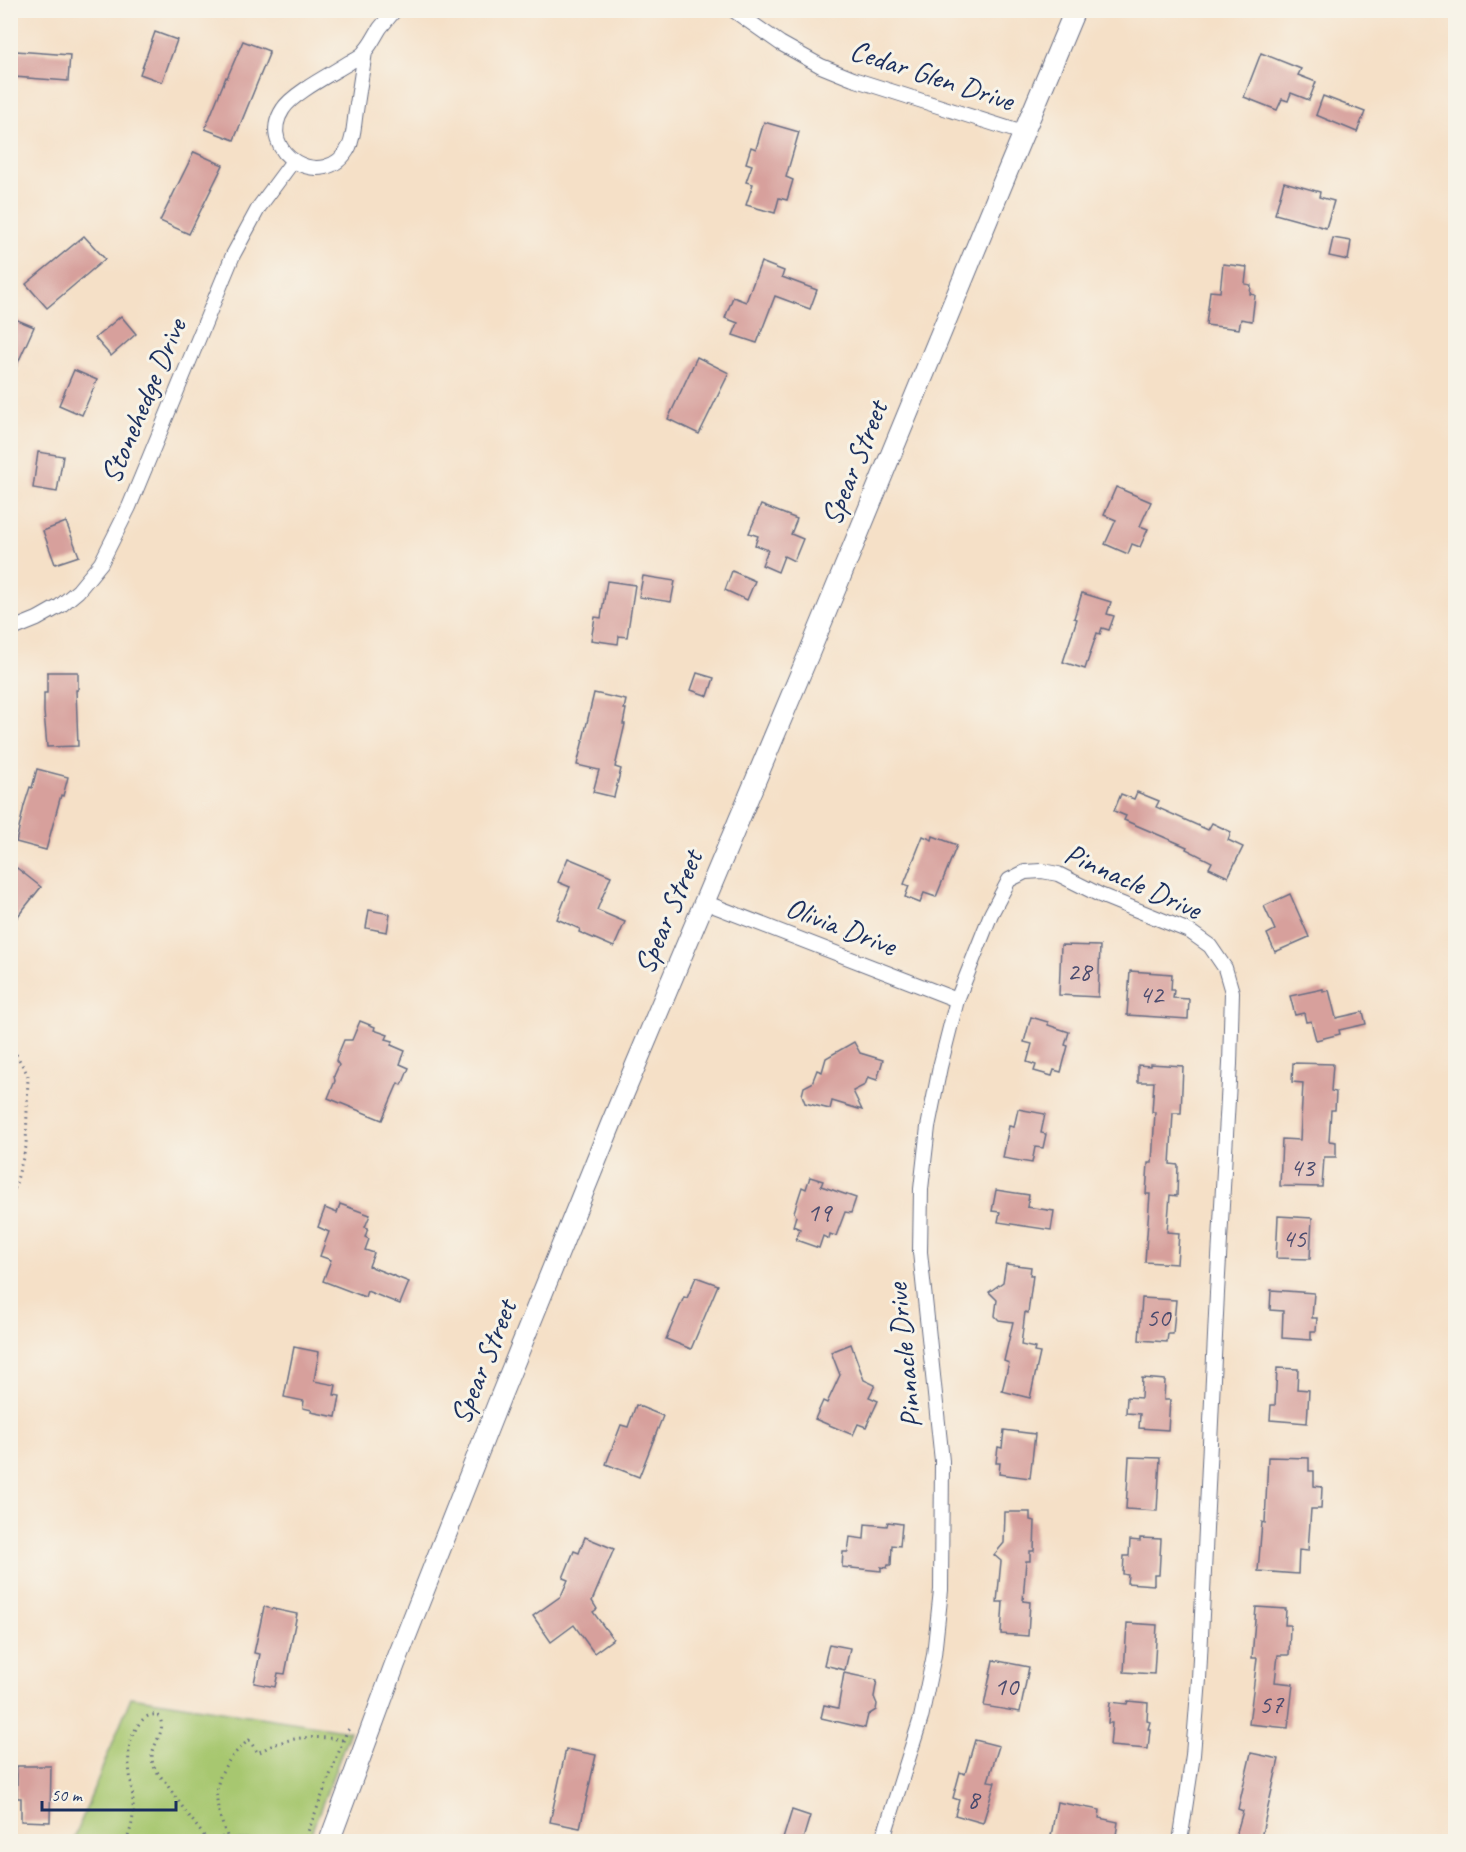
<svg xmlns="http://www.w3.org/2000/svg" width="1466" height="1852" font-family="Caveat,sans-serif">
<rect width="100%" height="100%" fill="#f7f3e8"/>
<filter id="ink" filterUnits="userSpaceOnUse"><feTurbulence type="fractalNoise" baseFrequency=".0167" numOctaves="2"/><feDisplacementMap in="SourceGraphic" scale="12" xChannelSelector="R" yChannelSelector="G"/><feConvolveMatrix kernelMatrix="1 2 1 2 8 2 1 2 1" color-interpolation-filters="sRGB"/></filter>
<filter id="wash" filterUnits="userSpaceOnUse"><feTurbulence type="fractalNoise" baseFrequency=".008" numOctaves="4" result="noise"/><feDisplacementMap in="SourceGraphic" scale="24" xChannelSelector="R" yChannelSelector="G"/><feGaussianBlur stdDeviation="1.35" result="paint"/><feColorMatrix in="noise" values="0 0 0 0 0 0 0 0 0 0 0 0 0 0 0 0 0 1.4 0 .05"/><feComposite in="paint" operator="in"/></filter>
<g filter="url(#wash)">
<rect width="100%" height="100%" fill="#f5e0c7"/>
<polygon fill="#a7c76f" stroke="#617b66" stroke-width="1.5" points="131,1697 350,1731 308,1841 73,1841"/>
<g id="blocks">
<g fill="#d7a09c">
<polygon points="155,32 177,40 162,82 140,74"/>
<polygon points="243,41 269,51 268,54 269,54 234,140 205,129 226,77 227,78"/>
<polygon points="16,51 70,55 68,81 14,77"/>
<polygon points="1261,53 1301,69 1298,75 1316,82 1309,100 1291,93 1288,101 1282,99 1277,110 1244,97"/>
<polygon points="1323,96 1365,112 1357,132 1316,115"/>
<polygon points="764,122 799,132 786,177 793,180 787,200 779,198 775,213 746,205 753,184 746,182 752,165 746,163 751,147 756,149"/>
<polygon points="194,152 223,165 189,234 160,221"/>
<polygon points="1284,182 1320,192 1319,197 1334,201 1326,228 1275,214"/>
<polygon points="84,236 105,259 47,308 26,284"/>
<polygon points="1333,238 1351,241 1348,260 1329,256"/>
<polygon points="761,262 784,271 782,277 817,290 810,309 775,296 757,343 733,335 738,323 725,318 733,297 746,302"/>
<polygon points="1223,264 1247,267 1245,284 1251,285 1250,294 1255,295 1252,321 1241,319 1239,329 1206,325 1210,291 1220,292"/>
<polygon points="121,316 136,334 111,356 95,338"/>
<polygon points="10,317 34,327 11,378 10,378"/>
<polygon points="697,357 729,373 699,434 668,419"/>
<polygon points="74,370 97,380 82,415 59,405"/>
<polygon points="38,452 63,456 57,492 33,488"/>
<polygon points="1116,487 1151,502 1140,526 1148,529 1140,547 1132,544 1128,554 1105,544 1116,520 1104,515"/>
<polygon points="761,505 797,519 791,534 803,539 794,561 784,556 778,572 762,565 768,550 755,545 758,536 749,533"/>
<polygon points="66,522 79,556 55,564 43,531"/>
<polygon points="732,571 755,581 747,600 725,590"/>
<polygon points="643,576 675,581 671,602 639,597"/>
<polygon points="607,581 635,585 627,637 619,636 618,644 591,640 595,617 601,618"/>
<polygon points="1082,593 1111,602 1107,614 1114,616 1109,630 1102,628 1100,634 1097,633 1085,669 1063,662 1077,619 1074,618"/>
<polygon points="47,672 78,672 78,690 76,690 78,746 47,747 44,712 44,693 47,693"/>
<polygon points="697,673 714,678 708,696 691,690"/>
<polygon points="594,693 626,700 624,709 626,709 623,724 625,724 615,767 621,769 614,797 593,792 599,770 577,765"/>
<polygon points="37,769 68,777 63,796 61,795 46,850 16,842 24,806 30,787 32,788"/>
<polygon points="1137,792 1159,801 1156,807 1208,830 1212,823 1231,832 1228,840 1243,847 1228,877 1209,868 1212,862 1186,849 1187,847 1124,820 1126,816 1114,811 1121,794 1134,799"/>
<polygon points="923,836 932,840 933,836 957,845 936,897 924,893 920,903 905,897 909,886 904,884"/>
<polygon points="568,858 611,876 597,910 625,922 614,947 579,932 580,929 557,919 570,887 558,882"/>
<polygon points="17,868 41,887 10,926 10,877"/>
<polygon points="1290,894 1309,937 1275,952 1267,934 1275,930 1264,906"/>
<polygon points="369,910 390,914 387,932 366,928"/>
<polygon points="1061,945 1100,946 1098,997 1059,995"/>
<polygon points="1130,971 1172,974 1171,990 1174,990 1173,998 1189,999 1188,1019 1127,1015"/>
<polygon points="1323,989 1323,992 1329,990 1336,1018 1363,1012 1366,1024 1339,1030 1340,1034 1316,1040 1311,1021 1306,1022 1304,1013 1295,1015 1290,996"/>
<polygon points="1031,1017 1048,1022 1048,1025 1069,1032 1065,1045 1068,1046 1061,1072 1054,1070 1052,1076 1034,1071 1036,1065 1027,1062 1032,1044 1024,1042"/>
<polygon points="360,1021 375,1027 374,1030 388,1035 386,1039 393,1041 391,1045 405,1051 400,1064 409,1068 402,1085 398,1083 382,1120 328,1098 335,1081 334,1076 339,1065 336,1061 337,1057 344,1040 352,1040"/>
<polygon points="854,1042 860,1053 883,1060 877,1080 868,1077 865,1085 853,1091 862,1110 832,1101 830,1109 805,1103 802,1095 804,1087 812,1083 817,1070 822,1072 826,1058"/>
<polygon points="1293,1063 1333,1064 1331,1091 1336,1092 1335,1110 1331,1110 1329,1141 1336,1142 1336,1157 1324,1157 1322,1187 1280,1186 1282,1139 1300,1140 1303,1083 1292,1082"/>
<polygon points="1150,1064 1183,1066 1181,1113 1173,1113 1170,1164 1178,1165 1177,1196 1170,1195 1167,1232 1179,1233 1177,1264 1145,1262 1150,1194 1146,1194 1148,1163 1152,1163 1155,1112 1152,1112 1154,1082 1138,1082 1138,1065 1150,1066"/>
<polygon points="1018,1109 1045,1114 1041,1133 1046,1134 1043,1148 1035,1147 1032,1163 1003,1158 1009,1126 1014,1127"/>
<polygon points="810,1177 823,1181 821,1186 856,1198 851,1213 845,1212 836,1236 830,1234 829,1239 823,1236 819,1248 796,1240 800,1229 793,1226 796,1216 794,1212 802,1187 806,1189"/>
<polygon points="996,1190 1029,1195 1027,1207 1054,1211 1051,1230 998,1222 1000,1212 992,1211"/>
<polygon points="340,1204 370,1215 365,1227 368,1228 365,1237 369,1239 365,1250 374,1253 369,1266 409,1282 400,1304 367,1291 365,1297 323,1281 331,1260 320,1256 329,1232 318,1227 325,1208 337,1213"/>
<polygon points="1278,1216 1312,1218 1310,1259 1276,1258"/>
<polygon points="1006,1264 1031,1267 1030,1275 1033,1275 1028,1313 1025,1312 1021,1345 1035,1348 1034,1352 1040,1353 1030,1398 1002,1391 1009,1363 1004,1361 1013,1322 999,1320 995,1316 997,1300 989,1292 1003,1282"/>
<polygon points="696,1277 718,1285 691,1349 666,1339 684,1297 687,1298"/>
<polygon points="1271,1290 1314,1293 1312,1318 1317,1318 1316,1331 1311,1331 1311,1340 1282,1338 1283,1311 1270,1310"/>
<polygon points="1142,1298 1176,1300 1173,1334 1168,1334 1167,1342 1139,1340"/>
<polygon points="851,1344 864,1380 875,1385 869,1397 878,1401 866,1427 858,1424 853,1435 815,1419 823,1401 827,1403 840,1375 831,1352"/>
<polygon points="294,1347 319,1352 314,1381 336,1385 334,1395 340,1396 336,1417 311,1412 312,1410 303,1408 304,1401 284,1397"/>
<polygon points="1277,1368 1298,1369 1297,1389 1309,1390 1307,1423 1270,1420 1271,1405 1275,1405"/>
<polygon points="1142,1378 1165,1380 1164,1400 1170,1400 1168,1430 1139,1428 1140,1414 1126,1413 1127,1397 1141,1398"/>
<polygon points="636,1405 663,1416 639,1477 606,1464 621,1425 628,1427"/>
<polygon points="1004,1430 1035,1434 1030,1478 999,1474 1000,1463 996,1463 998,1447 1002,1448"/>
<polygon points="1129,1457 1160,1458 1157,1511 1126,1509"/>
<polygon points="1268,1457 1309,1458 1309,1471 1314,1471 1314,1486 1322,1487 1321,1509 1311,1509 1308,1551 1299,1550 1298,1574 1258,1571 1262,1522 1265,1523"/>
<polygon points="1005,1512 1030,1512 1030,1520 1035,1521 1034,1551 1030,1551 1030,1561 1026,1561 1023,1601 1030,1602 1028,1636 1001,1634 1003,1602 997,1602 1001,1561 994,1555 1004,1543"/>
<polygon points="888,1522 902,1524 900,1546 892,1545 891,1565 888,1565 887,1568 881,1567 881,1571 842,1567 843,1552 848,1552 850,1537 864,1539 865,1524 887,1526"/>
<polygon points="585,1537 614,1549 592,1601 597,1609 593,1612 613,1639 594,1653 574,1625 551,1642 533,1616 561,1596 568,1580 563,1578 574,1551 579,1553"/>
<polygon points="1140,1538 1161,1539 1159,1575 1154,1575 1154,1585 1127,1583 1128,1575 1123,1574 1124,1556 1129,1556 1130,1540 1140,1541"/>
<polygon points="264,1607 297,1614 285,1674 278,1673 275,1687 254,1683 260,1654 254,1653"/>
<polygon points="1256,1607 1286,1609 1285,1625 1290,1625 1289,1655 1278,1655 1275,1682 1293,1684 1288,1728 1249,1724 1257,1658 1252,1658"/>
<polygon points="1127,1623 1157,1625 1154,1674 1124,1672"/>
<polygon points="829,1644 850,1648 845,1670 824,1665"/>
<polygon points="993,1660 1029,1667 1020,1712 984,1706"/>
<polygon points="844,1673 877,1680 874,1697 877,1704 876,1710 868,1715 865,1728 821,1718 824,1705 838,1708"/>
<polygon points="1128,1701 1148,1703 1147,1721 1150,1722 1148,1729 1150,1729 1148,1749 1110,1746 1112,1723 1108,1723 1110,1702 1127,1704"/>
<polygon points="975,1740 999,1746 988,1781 995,1782 983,1823 955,1815 959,1800 953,1798 960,1772 965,1774"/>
<polygon points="566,1749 596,1755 580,1828 550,1822"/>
<polygon points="1251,1753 1279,1759 1260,1842 1234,1842 1243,1811 1238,1809"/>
<polygon points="17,1766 51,1766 50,1822 21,1821 21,1798 17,1798"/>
<polygon points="1057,1802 1100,1810 1099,1818 1118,1822 1115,1842 1061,1842 1062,1837 1051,1836"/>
<polygon points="792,1810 810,1816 802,1842 782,1842"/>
</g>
</g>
</g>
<g filter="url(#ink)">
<use href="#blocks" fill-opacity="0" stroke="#676d83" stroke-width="1.5"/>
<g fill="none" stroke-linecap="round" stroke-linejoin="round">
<defs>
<g id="minor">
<polyline points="733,10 780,43 821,66 853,79 1023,133"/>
<path d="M 365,52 C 362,72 359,92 356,111 C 354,123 354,137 349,147 C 325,194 254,153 283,109 C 293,93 333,73 350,62 C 355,59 362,56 365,51 C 371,45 375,36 380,28 C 385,22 390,16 395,10"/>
<polyline points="10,630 37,619 60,606 78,591 101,563 129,507 233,255 259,207 293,161"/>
<polyline points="704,902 957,1000"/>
<polyline points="882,1842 921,1718 934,1655 941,1590 942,1461 920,1252 921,1189 928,1127 940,1067 957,1000 991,914 1009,880 1025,872 1042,871 1058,874 1100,895 1189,931 1210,946 1225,968 1232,992 1230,1064 1217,1293 1199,1679 1193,1755 1180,1842"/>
</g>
<polyline id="secondary" points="329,1842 395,1664 500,1398 611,1124 810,651 1006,175 1075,10"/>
</defs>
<use href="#minor" stroke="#676d83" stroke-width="16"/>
<use href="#secondary" stroke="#676d83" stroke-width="22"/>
<g stroke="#676d83" stroke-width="3" stroke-dasharray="1.5 4.5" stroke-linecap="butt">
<polyline points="10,1044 28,1075 26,1147 10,1205"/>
<path d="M 126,1842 C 131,1830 134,1818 133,1805 C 133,1776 120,1751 139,1724 C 144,1717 150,1714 158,1715 C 170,1732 147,1746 153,1764 C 155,1770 161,1777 166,1783 C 179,1803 193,1821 207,1840"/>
<path d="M 204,1842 L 227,1836 C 209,1793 214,1770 249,1740 L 258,1753 C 285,1736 313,1735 343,1740"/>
<polyline points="304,1842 347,1731 351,1727"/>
</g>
<use href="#minor" stroke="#fff" stroke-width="14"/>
<use href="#secondary" stroke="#fff" stroke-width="20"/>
</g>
</g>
<g text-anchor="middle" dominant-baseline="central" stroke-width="6" stroke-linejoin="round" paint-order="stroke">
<g font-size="27" fill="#4a4b6e">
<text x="1079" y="971">28</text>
<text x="1151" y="994">42</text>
<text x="1302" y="1167">43</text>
<text x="819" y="1212">19</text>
<text x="1294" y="1238">45</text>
<text x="1158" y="1317">50</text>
<text x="1006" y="1686">10</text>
<text x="1271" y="1704">57</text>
<text x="973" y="1799">8</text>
</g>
<g font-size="30" fill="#1b2f5e" stroke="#f7f3e8">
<text transform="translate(932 75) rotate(18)">Cedar Glen Drive</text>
<text transform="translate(143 401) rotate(-67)">Stonehedge Drive</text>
<text transform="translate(854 463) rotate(-68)">Spear Street</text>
<text transform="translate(1133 881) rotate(24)">Pinnacle Drive</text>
<text transform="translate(668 912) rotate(-67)">Spear Street</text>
<text transform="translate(841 926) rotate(21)">Olivia Drive</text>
<text transform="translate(904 1356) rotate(-96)">Pinnacle Drive</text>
<text transform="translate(483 1362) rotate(-68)">Spear Street</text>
</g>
</g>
<rect width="1466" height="1852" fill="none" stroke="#f7f3e8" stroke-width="36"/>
<path d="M42 1801v9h134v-9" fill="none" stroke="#1b2f5e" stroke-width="3"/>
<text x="51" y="1801" font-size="18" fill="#1b2f5e" stroke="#f7f3e8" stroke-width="4.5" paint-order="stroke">50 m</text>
</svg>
